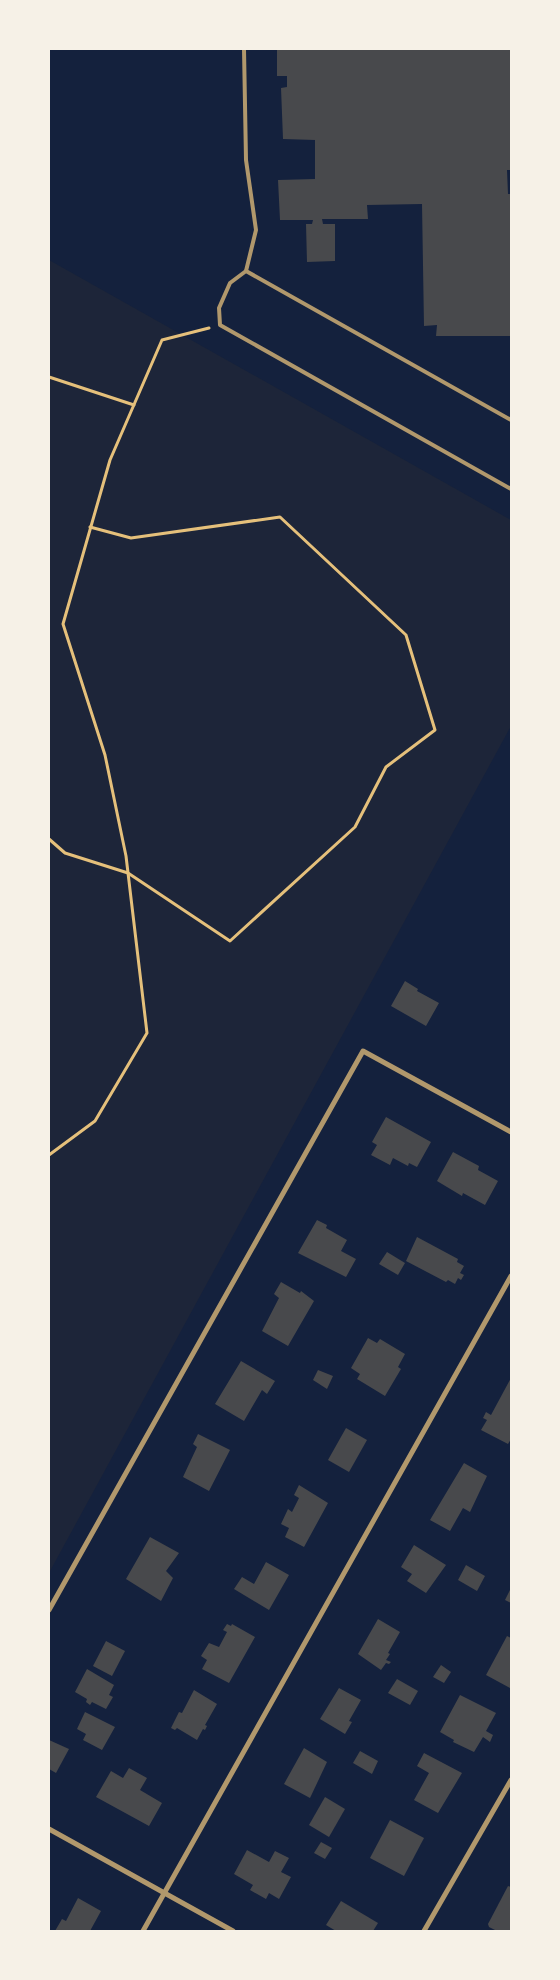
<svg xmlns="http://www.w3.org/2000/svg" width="560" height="1980" font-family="'IBM Plex Serif',serif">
<rect width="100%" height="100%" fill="#14213d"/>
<polygon fill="#1d2539" points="49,260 511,520 511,726 49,1573"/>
<g fill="#48494c">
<polygon points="277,49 511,49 511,170 507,170 508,194 511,194 511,336 436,336 437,325 424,326 422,204 367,205 368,219 322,219 323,224 335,224 335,261 307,262 306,224 312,224 313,220 280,220 278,180 315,179 315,140 283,139 281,88 287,87 287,76 277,76"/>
<polygon points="405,981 418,989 417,991 439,1003 426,1026 391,1006"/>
<polygon points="386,1117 431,1142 417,1167 409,1163 408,1166 393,1158 390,1165 371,1155 377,1145 372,1142"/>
<polygon points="453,1152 479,1166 478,1170 498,1181 485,1205 463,1193 462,1196 437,1181"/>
<polygon points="317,1220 327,1225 326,1228 347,1240 341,1251 356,1259 346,1277 298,1253"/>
<polygon points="417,1237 458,1259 457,1262 464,1266 460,1273 464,1275 461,1280 458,1278 455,1284 448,1280 446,1282 406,1261"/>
<polygon points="387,1252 405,1263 398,1275 379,1264"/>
<polygon points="281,1282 300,1293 301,1291 314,1301 288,1346 262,1331 279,1298 274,1294"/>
<polygon points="368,1338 377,1343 380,1339 405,1354 398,1367 401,1369 385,1396 357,1379 360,1374 351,1368"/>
<polygon points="241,1361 275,1381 267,1394 262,1390 244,1421 215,1404"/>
<polygon points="318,1370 333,1376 327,1389 313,1380"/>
<polygon points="511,1378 511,1439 508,1444 481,1430 487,1420 483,1418 486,1412 491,1415"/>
<polygon points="346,1428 367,1440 349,1472 328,1460"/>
<polygon points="198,1434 230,1450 209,1491 183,1477 197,1447 193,1444"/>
<polygon points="464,1463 487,1476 470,1512 463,1508 450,1531 430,1520"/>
<polygon points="299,1485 328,1503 304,1547 285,1537 289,1528 281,1524 288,1509 292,1512 299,1498 294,1495"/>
<polygon points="150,1537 179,1553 166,1571 173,1578 161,1601 126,1579"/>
<polygon points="414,1545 446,1565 426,1593 407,1581 412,1574 401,1567"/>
<polygon points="266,1562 289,1575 269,1610 234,1589 242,1577 254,1584"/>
<polygon points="466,1565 485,1576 477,1591 458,1580"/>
<polygon points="511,1588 511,1603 505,1600"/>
<polygon points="378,1619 400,1632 388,1653 390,1654 386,1660 391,1662 389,1664 386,1663 381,1670 358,1654"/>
<polygon points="227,1624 231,1626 232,1624 255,1637 229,1683 202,1669 207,1660 201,1656 209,1643 219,1647 227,1632 223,1630"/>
<polygon points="507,1636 511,1638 510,1688 486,1675"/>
<polygon points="106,1641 125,1651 112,1676 93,1666"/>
<polygon points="441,1665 451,1672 444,1683 433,1677"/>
<polygon points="87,1669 114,1685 109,1695 113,1697 106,1709 92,1702 90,1705 86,1702 87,1699 75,1692"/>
<polygon points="397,1679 418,1691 410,1705 388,1693"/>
<polygon points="339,1688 361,1700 349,1721 352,1722 345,1734 320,1719"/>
<polygon points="194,1690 217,1704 205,1725 207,1726 205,1730 203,1729 197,1740 177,1728 175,1730 171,1728 179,1712 182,1713"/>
<polygon points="460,1695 496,1713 486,1731 493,1735 490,1742 483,1737 474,1752 453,1742 454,1740 440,1732"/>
<polygon points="85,1712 115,1727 102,1750 83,1740 86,1734 77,1729"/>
<polygon points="49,1740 69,1749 56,1773 49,1769"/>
<polygon points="304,1748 327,1762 310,1798 284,1784"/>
<polygon points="360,1751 378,1761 372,1774 353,1763"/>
<polygon points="424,1753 462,1773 438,1813 414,1800 429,1773 417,1766"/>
<polygon points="129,1768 147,1778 140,1790 162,1803 149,1826 96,1797 111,1771 123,1778"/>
<polygon points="325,1797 345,1809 329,1837 309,1825"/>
<polygon points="390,1820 424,1838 404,1876 370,1858"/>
<polygon points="321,1842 332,1848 325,1859 314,1853"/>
<polygon points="247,1850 269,1862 275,1851 289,1858 281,1872 291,1877 279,1899 269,1893 266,1899 250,1890 253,1885 234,1874"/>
<polygon points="508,1886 511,1887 511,1931 497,1931 489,1927 488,1924"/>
<polygon points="78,1898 101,1911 90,1931 55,1931 62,1919 66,1921"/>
<polygon points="341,1901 378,1923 373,1931 336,1931 326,1925"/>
</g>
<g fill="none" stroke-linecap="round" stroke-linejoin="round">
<g stroke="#e5c07b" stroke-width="3">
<polyline points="49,377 134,405"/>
<polyline points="49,839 65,853 128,873 230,941 355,827 386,767 435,730 406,635 280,517 131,538 90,527"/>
<polyline points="49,1155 95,1121 147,1033 126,856 105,755 63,624 110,460 162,340 209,328"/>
</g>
<g stroke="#b1986c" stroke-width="4">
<polyline points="244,49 246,160 256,230 246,271 230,283 219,308 220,325 511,489"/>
<polyline points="246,271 511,420"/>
</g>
<g stroke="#b1986c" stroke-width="5">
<polyline points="49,1610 363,1051 511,1132"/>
<polyline points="49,1829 233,1931"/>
<polyline points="143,1931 511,1276"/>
<polyline points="424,1931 511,1780"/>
</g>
</g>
<rect width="560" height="1980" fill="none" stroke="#f6f1e7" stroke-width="100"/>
</svg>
